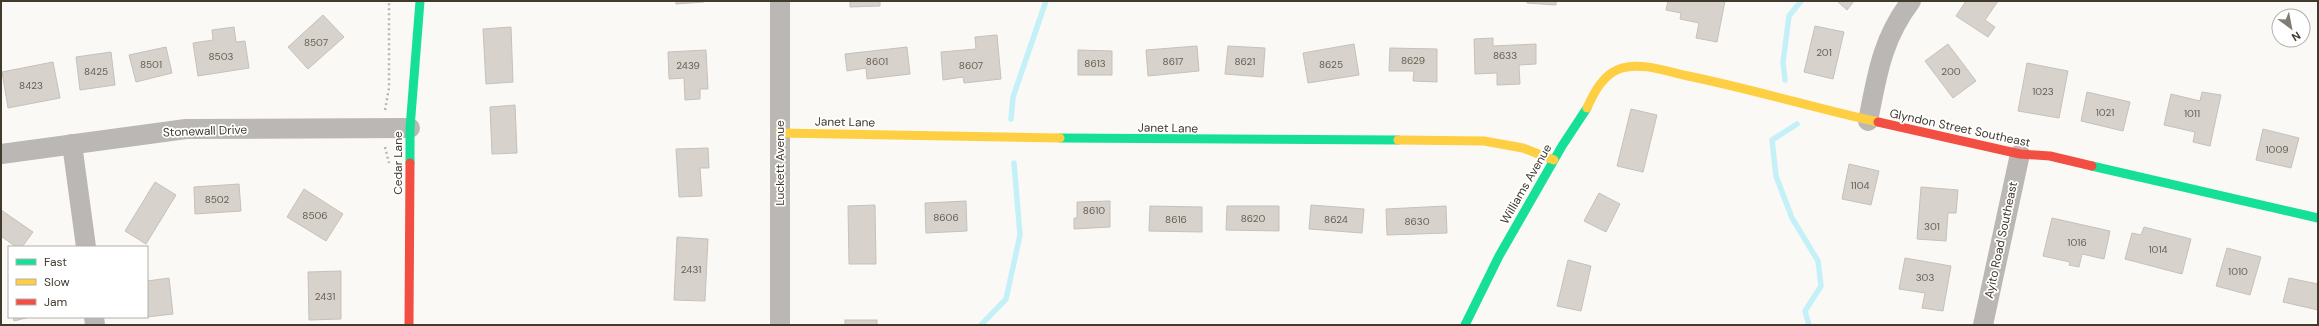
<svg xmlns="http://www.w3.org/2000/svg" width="2319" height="326" font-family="'DM Sans',sans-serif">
<rect width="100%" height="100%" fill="#fbf9f5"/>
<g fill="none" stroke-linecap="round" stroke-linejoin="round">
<g stroke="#c4f0f8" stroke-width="5.5">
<polyline points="1785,80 1783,62 1789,16 1801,1"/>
<polyline points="1011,119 1013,97 1046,1"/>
<polyline points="1797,124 1772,140 1776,176 1792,218 1818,261 1821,286 1805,311 1809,325"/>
<polyline points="981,325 1006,299 1020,235 1014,163"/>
</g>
</g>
<g fill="#d7d2cb" stroke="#c6c1ba">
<polygon points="676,1 704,1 704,2 676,4"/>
<polygon points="850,1 880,1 880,6 850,7"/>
<polygon points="1527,1 1556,1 1556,5 1527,3"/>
<polygon points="1668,1 1725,1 1717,42 1696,38 1699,23 1680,19 1681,13 1666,10"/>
<polygon points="1837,1 1854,1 1847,10"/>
<polygon points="1966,1 1998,1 1985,20 1995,27 1988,37 1956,16"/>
<polygon points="323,15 344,37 308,69 288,47"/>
<polygon points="1815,26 1844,32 1833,79 1804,72"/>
<polygon points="234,27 236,42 245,41 249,68 198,76 193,43 213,40 212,30"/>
<polygon points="511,27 513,82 486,84 483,29"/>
<polygon points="997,35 1001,79 964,83 963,77 943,80 941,52 976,49 975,37"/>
<polygon points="1493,38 1493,46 1536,44 1536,64 1519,65 1520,84 1497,85 1497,73 1475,74 1474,39"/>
<polygon points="1354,44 1359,75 1308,83 1303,53"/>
<polygon points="1948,44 1976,81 1953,98 1925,61"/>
<polygon points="1197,46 1199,71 1148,76 1146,50"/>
<polygon points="1228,46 1265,48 1263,77 1225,74"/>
<polygon points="166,47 172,73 136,82 129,55"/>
<polygon points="907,47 910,74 867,79 866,68 847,71 845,54"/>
<polygon points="1390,48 1437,49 1437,82 1413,81 1414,71 1389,71"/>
<polygon points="706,50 708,89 700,89 700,99 685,100 684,78 669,79 668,52"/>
<polygon points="1078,50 1112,51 1112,75 1078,75"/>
<polygon points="111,52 115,85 80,90 76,57"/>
<polygon points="53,62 60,98 8,108 2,72"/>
<polygon points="2027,63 2068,71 2059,118 2018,111"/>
<polygon points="2087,92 2130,102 2123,131 2081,121"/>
<polygon points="2202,92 2221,95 2210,146 2193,142 2195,132 2164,125 2171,94 2200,101"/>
<polygon points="515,105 517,153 492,154 490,107"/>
<polygon points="1631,109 1657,115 1643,172 1617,166"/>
<polygon points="2263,129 2299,138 2291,168 2256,160"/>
<polygon points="708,148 709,168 700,168 702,196 679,197 676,149"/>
<polygon points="1849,164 1879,171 1871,205 1842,199"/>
<polygon points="155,182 176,195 146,244 125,231"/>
<polygon points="239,184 241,211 195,214 194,187"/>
<polygon points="1921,187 1958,190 1956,213 1948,213 1946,241 1917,239"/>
<polygon points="304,189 343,214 326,241 287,217"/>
<polygon points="1599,193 1620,204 1606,232 1584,221"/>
<polygon points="966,201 967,231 926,233 925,203"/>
<polygon points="1110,201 1110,227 1074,229 1074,218 1077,218 1077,202"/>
<polygon points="875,205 876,264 849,264 848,206"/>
<polygon points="1311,205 1364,209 1362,233 1309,229"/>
<polygon points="1150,206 1202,207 1202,232 1149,231"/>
<polygon points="1227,206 1279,206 1279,231 1226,230"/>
<polygon points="1446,206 1447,233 1387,235 1386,209"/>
<polygon points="1,210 33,232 22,247 16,247 1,236"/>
<polygon points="2052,218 2110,231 2104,259 2082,254 2079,267 2069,265 2070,262 2043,256"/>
<polygon points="2144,227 2191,239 2182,274 2125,259 2132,233 2141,235"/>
<polygon points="677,237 708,239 705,301 674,300"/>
<polygon points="2227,248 2261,257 2250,295 2216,286"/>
<polygon points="1905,258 1951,266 1943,311 1922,308 1925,293 1899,289"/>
<polygon points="1568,260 1591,266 1581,311 1557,306"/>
<polygon points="341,271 341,319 309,320 308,272"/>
<polygon points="169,278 173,314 147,317 147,281"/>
<polygon points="2289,278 2318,284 2318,310 2283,302"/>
<polygon points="13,317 30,317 14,321"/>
<rect x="845" y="320" width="32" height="5"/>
</g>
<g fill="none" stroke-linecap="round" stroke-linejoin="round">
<g stroke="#b9b5b3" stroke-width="2.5" stroke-dasharray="2 3" stroke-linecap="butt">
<polyline points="385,110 389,88 389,1"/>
<polyline points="385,147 389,163"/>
</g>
<g stroke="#bab7b4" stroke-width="20">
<path d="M 1868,121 C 1877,75 1882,39 1911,1"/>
<polyline points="72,144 86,247"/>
<polyline points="1,154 186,129 410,128"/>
<polyline points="94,317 95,325"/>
<polyline points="780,325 780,1"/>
<polyline points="1983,325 2020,154"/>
</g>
<g stroke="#16e098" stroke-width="9">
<polyline points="1060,138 1398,140"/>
<polyline points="410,163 410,128 420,1"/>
<polyline points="2092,166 2318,218"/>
<polyline points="1465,325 1499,256 1562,146 1587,108"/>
</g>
<g stroke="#ffcf43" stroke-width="9">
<path d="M 1587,108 C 1594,92 1604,73 1622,68 C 1643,62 1668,72 1688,76 C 1752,89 1814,108 1878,122"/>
<polyline points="780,133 1060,138"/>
<polyline points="1398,140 1484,141 1523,148 1554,160"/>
</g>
<g stroke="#f24e42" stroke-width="9">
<polyline points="1878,122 2020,154 2050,156 2092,166"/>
<polyline points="409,325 410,163"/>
</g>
</g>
<g text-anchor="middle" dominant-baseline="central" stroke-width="3.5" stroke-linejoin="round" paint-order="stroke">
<g font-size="10" fill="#666054">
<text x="316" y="42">8507</text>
<text x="1824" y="52">201</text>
<text x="1505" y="55">8633</text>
<text x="221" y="56">8503</text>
<text x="1413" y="60">8629</text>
<text x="877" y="61">8601</text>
<text x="1173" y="61">8617</text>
<text x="1245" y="61">8621</text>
<text x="1095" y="63">8613</text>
<text x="151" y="64">8501</text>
<text x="1331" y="64">8625</text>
<text x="688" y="65">2439</text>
<text x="971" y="65">8607</text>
<text x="96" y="71">8425</text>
<text x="1951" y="71">200</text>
<text x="31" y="85">8423</text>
<text x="2043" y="91">1023</text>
<text x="2105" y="112">1021</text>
<text x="2192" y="113">1011</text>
<text x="2277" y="149">1009</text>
<text x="1860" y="185">1104</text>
<text x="217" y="199">8502</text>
<text x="1094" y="210">8610</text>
<text x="315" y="215">8506</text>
<text x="946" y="217">8606</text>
<text x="1253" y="218">8620</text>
<text x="1176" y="219">8616</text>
<text x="1336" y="219">8624</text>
<text x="1417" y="221">8630</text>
<text x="1932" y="226">301</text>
<text x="2077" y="242">1016</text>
<text x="2158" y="249">1014</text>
<text x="691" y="269">2431</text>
<text x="2238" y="271">1010</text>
<text x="1925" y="277">303</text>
<text x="325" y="296">2431</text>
</g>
<g font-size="12" fill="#413a2d" stroke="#fff">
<text transform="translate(845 122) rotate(1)">Janet Lane</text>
<text transform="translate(1168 128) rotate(1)">Janet Lane</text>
<text transform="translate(1960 128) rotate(12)">Glyndon Street Southeast</text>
<text transform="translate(205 131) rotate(-2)">Stonewall Drive</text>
<text transform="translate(398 163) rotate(-90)">Cedar Lane</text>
<text transform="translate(780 163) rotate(-90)">Luckett Avenue</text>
<text transform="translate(1526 184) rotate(-60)">Williams Avenue</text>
<text transform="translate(2001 240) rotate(-78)">Ayito Road Southeast</text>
</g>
</g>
<rect width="2319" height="326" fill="none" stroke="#413a2d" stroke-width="4"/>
<rect x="8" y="246" width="140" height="72" fill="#ffffff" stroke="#b3b0ab"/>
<rect x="16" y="259" width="20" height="6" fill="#16e098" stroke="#b3b0ab"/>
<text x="44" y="266" font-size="12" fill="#413a2d">Fast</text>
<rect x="16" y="279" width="20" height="6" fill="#ffcf43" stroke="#b3b0ab"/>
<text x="44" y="286" font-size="12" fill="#413a2d">Slow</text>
<rect x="16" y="299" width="20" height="6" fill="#f24e42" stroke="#b3b0ab"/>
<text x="44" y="306" font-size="12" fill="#413a2d">Jam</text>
<g transform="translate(2291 28) rotate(148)"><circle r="19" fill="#ffffff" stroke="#b3b0ab"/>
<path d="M0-3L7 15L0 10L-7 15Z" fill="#827d73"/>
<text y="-6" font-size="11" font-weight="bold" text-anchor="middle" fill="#413a2d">N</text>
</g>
</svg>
